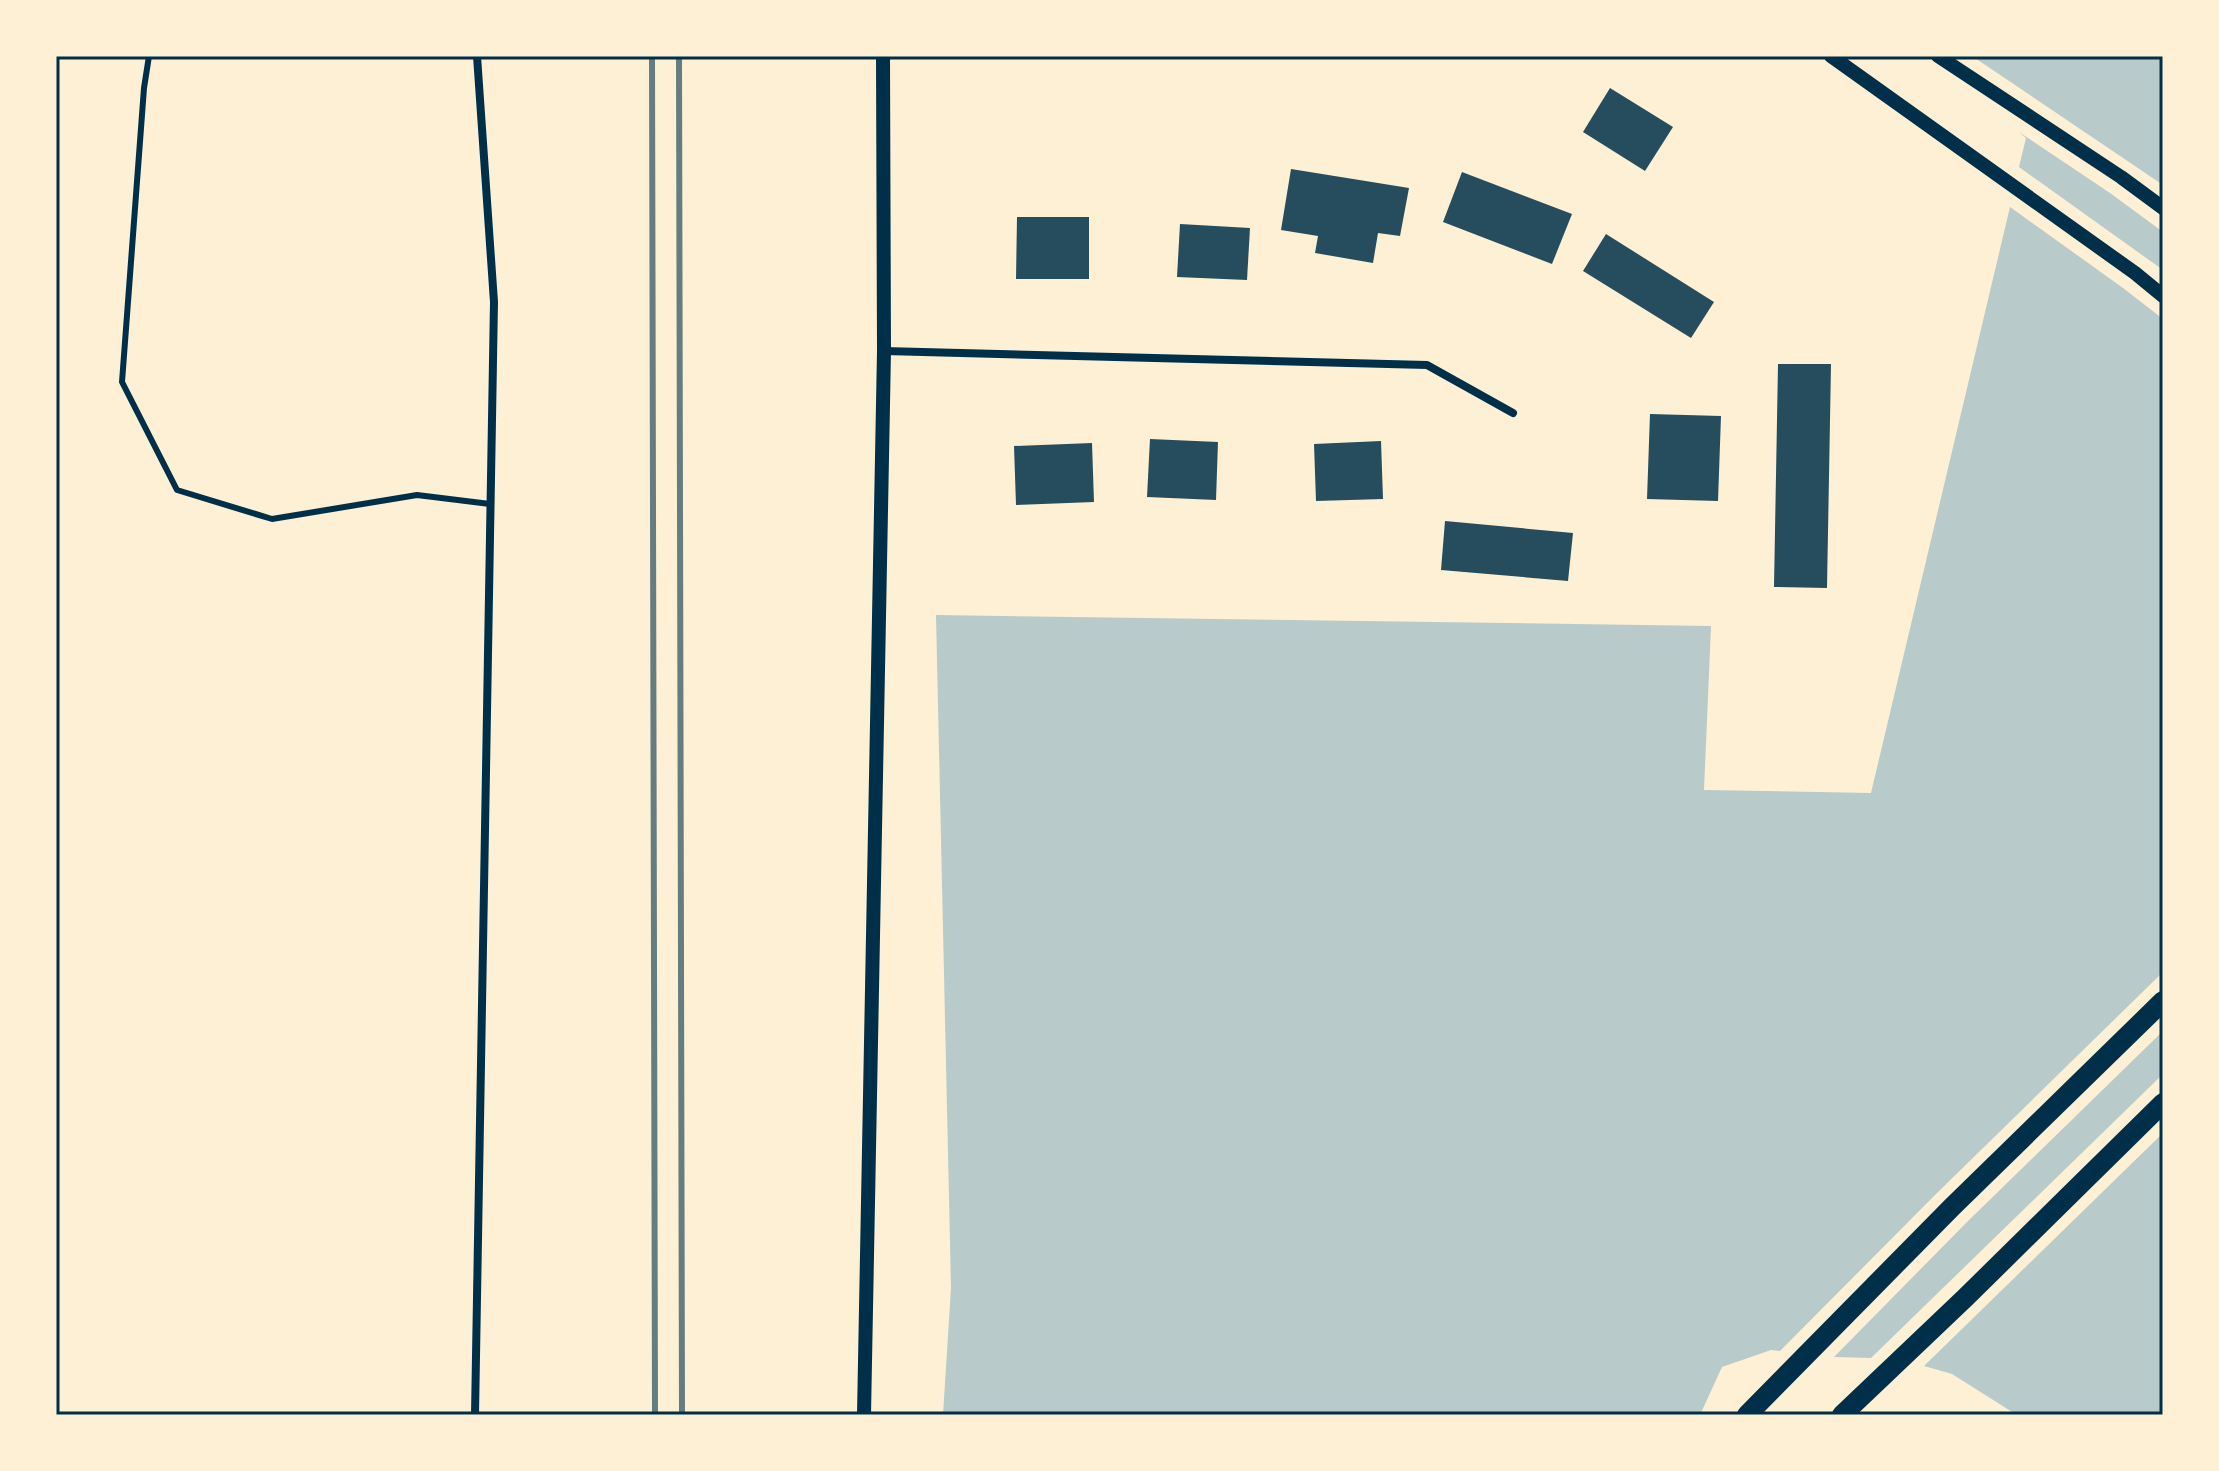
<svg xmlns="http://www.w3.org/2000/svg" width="2219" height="1471" font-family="Manrope,sans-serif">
<rect width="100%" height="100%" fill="#fdf0d5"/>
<g fill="#b9caca">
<polygon points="1972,56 2163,56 2163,185"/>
<polygon points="2019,132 2110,193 2163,232 2163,270 2019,167 2026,138"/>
<polygon points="2010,207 2123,288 2163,319 2163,972 1937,1193 1780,1351 1771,1350 1722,1367 1700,1415 943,1415 951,1288 936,615 1711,626 1704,790 1871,793"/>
<polygon points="2163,1031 2163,1074 1871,1358 1834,1357 1968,1221"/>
<polygon points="2163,1133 2163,1415 2017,1415 1952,1374 1924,1366"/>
</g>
<g fill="#264d5e">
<polygon points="1610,88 1673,127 1645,171 1583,132"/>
<polygon points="1291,169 1409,188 1400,236 1378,233 1373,263 1315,253 1318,236 1281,230"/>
<polygon points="1462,172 1572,214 1552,264 1443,222"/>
<polygon points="1017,217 1089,217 1089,279 1016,279"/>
<polygon points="1180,224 1250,228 1247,280 1177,277"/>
<polygon points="1606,234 1714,302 1691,338 1583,271"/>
<polygon points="1778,364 1831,364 1827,588 1774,587"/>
<polygon points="1650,414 1721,416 1718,501 1647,499"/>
<polygon points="1150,439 1218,442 1216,500 1147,497"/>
<polygon points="1381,441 1383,499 1316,501 1314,444"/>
<polygon points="1092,443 1094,502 1016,505 1014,446"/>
<polygon points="1445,521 1573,533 1568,581 1441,570"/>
</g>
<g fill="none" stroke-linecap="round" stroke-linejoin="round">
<polyline stroke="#003049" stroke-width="6" points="149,56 144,88 122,382 177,490 272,519 417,495 490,504"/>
<g stroke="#003049" stroke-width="8">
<polyline points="884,351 1427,365 1513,413"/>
<polyline points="475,1415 494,302 477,56"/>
</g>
<g stroke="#003049" stroke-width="14">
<polyline points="1831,56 2135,273 2163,296"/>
<polyline points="1938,56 2121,177 2163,208"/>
<polyline points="864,1415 884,351 883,56"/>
</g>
<g stroke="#003049" stroke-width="20">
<polyline points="1747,1415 1952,1207 2163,1001"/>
<polyline points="1842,1415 1965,1298 2163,1103"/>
</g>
<g stroke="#657d81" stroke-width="6">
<polyline points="652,56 655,1415"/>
<polyline points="679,56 682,1415"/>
</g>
</g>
<rect width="2219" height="1471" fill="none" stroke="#fdf0d5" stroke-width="116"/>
<rect x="58" y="58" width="2103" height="1355" fill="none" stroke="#003049" stroke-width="3"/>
</svg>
